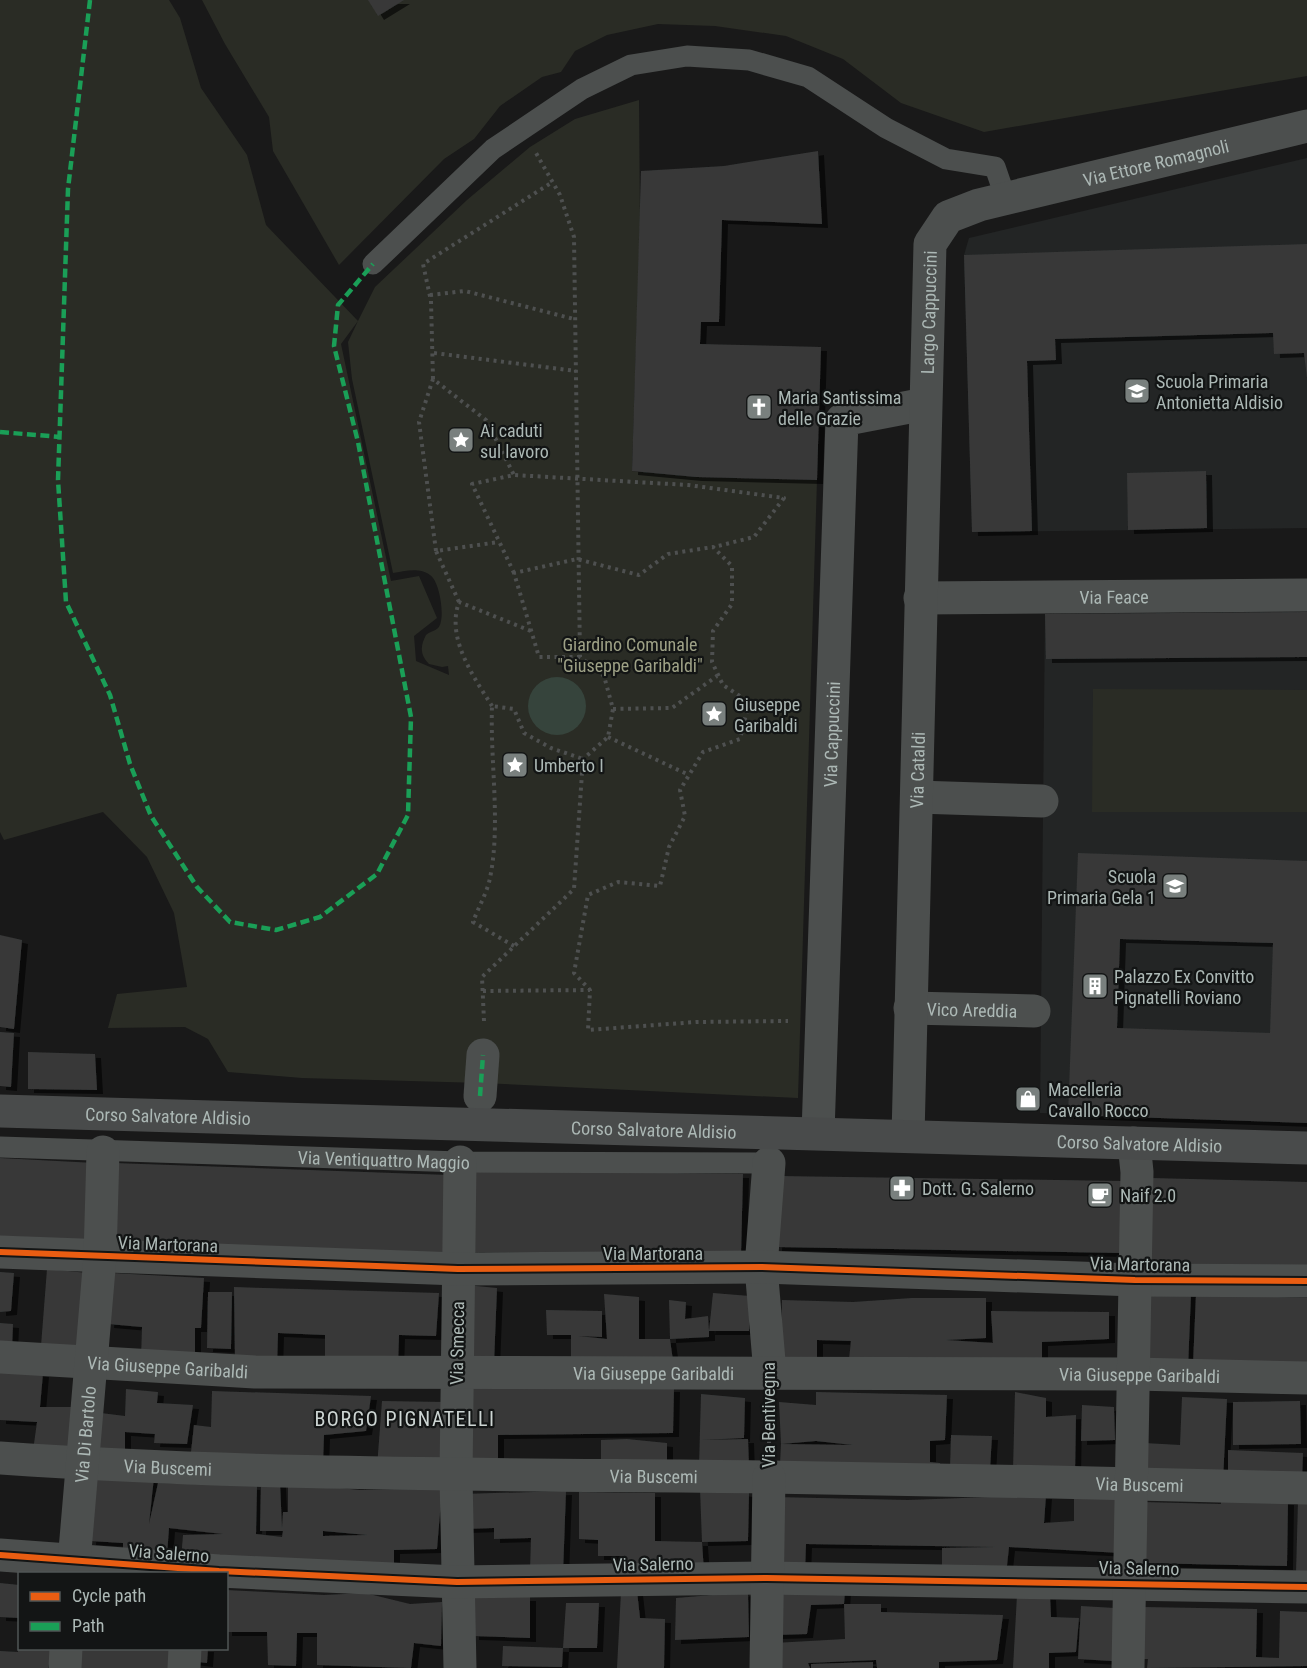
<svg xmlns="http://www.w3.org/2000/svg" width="1307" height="1668" font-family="'Roboto Condensed',sans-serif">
<defs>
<filter id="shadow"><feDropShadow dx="6" dy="4" stdDeviation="0" flood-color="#0009"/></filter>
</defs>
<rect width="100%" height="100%" fill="#191919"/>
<g fill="#232525">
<polygon points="1307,158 1307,528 972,532 964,255 969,238"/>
<polygon points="1307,612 1307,1123 1040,1113 1045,614"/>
</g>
<g fill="#2a2c25" fill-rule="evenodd">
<path d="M 0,0 L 169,0 L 180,18 L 201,88 L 247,155 L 266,225 L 358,321 L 375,287 L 467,200 L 530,147 L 575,119 L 639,100 L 640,227 L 632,471 L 696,477 L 817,480 L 798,1098 L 482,1083 L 302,1078 L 228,1072 L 208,1039 L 185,1027 L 108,1028 L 117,994 L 187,987 L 174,913 L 147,857 L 103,812 L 4,840 L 0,832 ZM 358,321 L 348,342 L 352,379 L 393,573 C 404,571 420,567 430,575 C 440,581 446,620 438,628 C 435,631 429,632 426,635 C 420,646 420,655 429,664 L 442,667 L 448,666 L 449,675 L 416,661 L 414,636 L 437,618 L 419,576 L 391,581 L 341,344 Z"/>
<polygon points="202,0 1307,0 1307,76 984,132 901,103 843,59 786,36 715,26 658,24 607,35 575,51 561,72 542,77 500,106 474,139 444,159 339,265 273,151 269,117 225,44"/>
<polygon points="1093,689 1307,690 1307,812 1092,812"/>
</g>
<circle fill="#36443c" cx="557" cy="706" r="29"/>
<g fill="#373838" fill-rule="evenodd" filter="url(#shadow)">
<polygon points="368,0 404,0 378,16"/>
<polygon points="818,151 822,224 722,220 719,322 701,322 700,344 821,347 817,480 696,477 632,471 641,171 724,166"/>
<polygon points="1307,244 1307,378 1304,353 1274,354 1273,333 1055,339 1056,360 1027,361 1032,531 972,532 964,255"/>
<polygon points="1206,471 1207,528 1128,530 1127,473"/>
<polygon points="1307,612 1307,657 1046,659 1045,614"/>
<path d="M 1078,853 L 1307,861 L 1307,1123 L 1068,1115 ZM 1120,939 L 1273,943 L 1270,1033 L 1117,1028 Z"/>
<polygon points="0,935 22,940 14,1029 0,1027"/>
<polygon points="0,1032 14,1033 11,1087 0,1086"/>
<polygon points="28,1052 95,1054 97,1090 28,1089"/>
<polygon points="0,1158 95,1163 90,1240 0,1236"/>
<polygon points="114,1163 449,1175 446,1253 112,1241"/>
<polygon points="474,1170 743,1174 741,1255 473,1252"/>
<polygon points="778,1176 1122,1181 1120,1253 776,1247"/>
<polygon points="1151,1178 1307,1182 1307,1271 1149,1267"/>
<polygon points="47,1269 88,1273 83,1347 41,1346"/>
<polygon points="0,1272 14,1273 11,1311 0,1312"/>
<polygon points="112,1273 204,1278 201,1328 195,1328 195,1361 141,1358 142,1327 108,1324"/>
<polygon points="466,1285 497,1288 494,1363 465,1361"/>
<polygon points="234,1287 439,1293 436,1336 399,1335 398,1365 325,1363 325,1335 278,1333 277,1366 235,1361"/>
<polygon points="1149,1291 1191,1293 1188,1368 1146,1366"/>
<polygon points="208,1292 232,1292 231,1349 207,1348"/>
<polygon points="713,1293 750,1296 749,1331 709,1331 709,1337 670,1339 673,1361 571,1362 571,1335 547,1335 546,1310 602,1311 602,1337 578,1336 607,1339 604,1294 639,1297 639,1339 670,1339 669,1300 686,1302 685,1319 708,1316 709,1331"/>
<polygon points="1196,1294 1307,1298 1307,1369 1193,1365"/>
<polygon points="912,1298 986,1298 986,1338 946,1340 993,1343 991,1311 1109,1312 1109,1339 1042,1342 1042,1362 849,1359 851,1341 817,1340 817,1365 781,1363 782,1300 853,1302"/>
<polygon points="0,1323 13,1324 12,1348 0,1348"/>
<polygon points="0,1371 43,1373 40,1407 72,1407 72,1454 33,1451 37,1422 0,1420"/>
<polygon points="470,1388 674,1388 673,1433 498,1435 498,1467 470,1465"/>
<polygon points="126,1389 158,1392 157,1403 193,1405 187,1444 154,1443 155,1434 125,1432 125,1457 92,1456 93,1412 125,1416"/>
<polygon points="212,1391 371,1396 366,1431 324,1435 323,1462 190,1461 194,1425 211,1427"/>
<polygon points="816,1392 947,1395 945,1440 930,1441 930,1462 940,1463 940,1472 780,1464 781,1444 853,1445 816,1441 781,1444 779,1402 816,1405"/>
<polygon points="1015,1392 1046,1398 1046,1417 1076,1415 1075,1473 1013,1470"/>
<polygon points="701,1394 745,1398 744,1438 701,1440 748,1439 749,1468 699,1467"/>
<polygon points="1182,1397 1227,1399 1223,1480 1142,1477 1144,1443 1180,1445"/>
<polygon points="382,1401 445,1402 444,1466 377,1467"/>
<polygon points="1300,1401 1301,1444 1233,1445 1233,1402"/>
<polygon points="1082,1405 1114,1407 1115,1440 1081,1441"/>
<polygon points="951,1435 992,1436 990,1469 950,1469"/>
<polygon points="627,1439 667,1443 667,1469 601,1469 601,1440"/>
<polygon points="1228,1450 1303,1453 1302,1479 1228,1477"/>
<path d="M 94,1471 L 154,1477 L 149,1524 L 158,1483 L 257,1486 L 256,1534 L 282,1537 L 283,1531 L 260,1531 L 261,1482 L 280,1483 L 282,1528 L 283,1512 L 288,1512 L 288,1483 L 360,1490 L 442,1489 L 437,1549 L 394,1550 L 394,1572 L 181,1559 L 183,1535 L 223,1534 L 169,1528 L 167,1555 L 123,1552 L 123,1543 L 90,1541 ZM 323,1531 L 367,1535 L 323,1536 Z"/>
<polygon points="700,1489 749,1493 748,1541 702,1542 704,1572 627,1573 626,1556 598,1556 598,1540 579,1539 579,1492 655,1493 655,1541 702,1542"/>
<polygon points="566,1491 563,1573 530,1571 531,1538 494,1539 494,1528 464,1529 462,1494"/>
<polygon points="1074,1492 1125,1493 1122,1553 1009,1547 1006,1574 942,1573 942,1548 995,1547 806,1544 805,1571 778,1570 775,1497 908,1500 1046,1495 1044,1523 1074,1521"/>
<polygon points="1221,1500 1288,1501 1287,1566 1141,1563 1142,1502 1221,1504"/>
<polygon points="1298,1501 1307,1501 1307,1574 1296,1574"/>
<polygon points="0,1583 20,1585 20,1618 0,1617"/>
<polygon points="779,1589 845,1590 844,1604 811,1605 807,1634 776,1635"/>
<polygon points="226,1590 324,1595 365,1593 410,1604 442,1602 441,1646 414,1643 411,1668 317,1665 317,1633 297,1633 296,1666 268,1665 267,1632 226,1632"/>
<polygon points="637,1591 640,1618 665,1619 664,1668 617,1668 621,1592"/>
<polygon points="748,1592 749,1637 675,1640 676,1598"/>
<polygon points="1017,1595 1050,1596 1051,1617 1079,1618 1076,1652 1049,1653 1049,1668 1013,1668"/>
<polygon points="472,1597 530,1597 530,1638 473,1636"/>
<polygon points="566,1603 599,1603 597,1648 563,1648"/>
<polygon points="844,1604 881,1604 881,1612 1003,1615 997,1660 939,1662 939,1668 877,1668 876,1660 808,1663 810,1668 773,1668 774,1643 845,1639"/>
<polygon points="1081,1606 1115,1608 1112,1661 1078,1659"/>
<polygon points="1143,1607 1257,1609 1256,1657 1279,1658 1280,1611 1307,1612 1307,1666 1147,1668 1148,1659 1142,1659"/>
<polygon points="503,1646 563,1648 562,1667 502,1666"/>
<polygon points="18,1648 53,1648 48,1668 0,1668 0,1651 18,1652"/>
<polygon points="75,1648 172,1648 172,1668 73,1668"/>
<polygon points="191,1648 208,1648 207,1663 190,1661"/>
<polygon points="873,1662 873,1668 811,1668 811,1664"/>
</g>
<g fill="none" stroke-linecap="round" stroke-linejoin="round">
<g stroke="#4e5050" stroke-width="4" stroke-dasharray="3 4.5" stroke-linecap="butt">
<polyline points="430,295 465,291 574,319"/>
<polyline points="434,353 576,371"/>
<polyline points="433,379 431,301 423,264 551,183"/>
<polyline points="436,551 419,422 433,379 486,420 514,475"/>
<polyline points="514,573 472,484 514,475 688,485 784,498 754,537 714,547"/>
<polyline points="459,602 436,551 499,542"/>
<polyline points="580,657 539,657 514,573 577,559 639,575 668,554 713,547 732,566 732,604 713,631 712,662 723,685 749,702 740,739 703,752 680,790 685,816 669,847 660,886 618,882 588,895 574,973 590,990 588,1030 696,1022 788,1021"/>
<path d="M 492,706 C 473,676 446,638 459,602 L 531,631"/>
<polyline points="613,709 672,708 717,676"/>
<polyline points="608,737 689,775"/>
<path d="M 514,946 L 473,922 C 478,908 487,893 490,878 C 501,824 490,762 492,706 L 514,709 L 524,733 L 551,748 L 583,759"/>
<polyline points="483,991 590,990"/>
<polyline points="484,1021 482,977 574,889 583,759 608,737 613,709 604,676 580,657 574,237 560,195 536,153"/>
<polyline points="769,1443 769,1409"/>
</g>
<g stroke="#4c4f4e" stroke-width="21">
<polyline points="373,264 493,149 582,89 631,65 687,56 749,60 808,77 886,128 946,159 995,167 1006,199"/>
<path id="s1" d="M 0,1147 L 460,1162 L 769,1163"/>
</g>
<g stroke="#4c4f4e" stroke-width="33">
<path id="s2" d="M 920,598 L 1307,595"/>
<polyline points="917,797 1042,801"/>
<path id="s3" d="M 910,1008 L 1034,1011"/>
<polyline points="480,1096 483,1055"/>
<path id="s4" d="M 818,1133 L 842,420 L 925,404"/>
<path id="s5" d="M 908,1136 L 930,244 L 948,217 L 979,205 L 1307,126"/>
<polyline points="460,1162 456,1476 460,1668"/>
<polyline points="769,1163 761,1267 770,1373"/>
<polyline points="0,1252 458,1269 761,1267 1135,1280 1307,1281"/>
<path id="s6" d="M 0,1357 L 255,1372 L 1134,1374 L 1307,1378"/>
<path id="s7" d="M 0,1458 C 256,1476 512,1474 768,1477 C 948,1479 1127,1484 1307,1488"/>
<polyline points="0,1555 219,1571 457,1582 767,1578 1307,1587"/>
<path id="s8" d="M 73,1574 L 100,1257 L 103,1152"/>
<polyline points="65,1668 66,1648"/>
<polyline points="184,1668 185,1648"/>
<polyline points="766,1668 769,1477"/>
<polyline points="1128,1668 1137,1172 1134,1143"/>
</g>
<path stroke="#494b4b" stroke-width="33" id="s9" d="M 0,1111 L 1307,1148"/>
<g stroke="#1a9f57" stroke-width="4.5" stroke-dasharray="9 4.5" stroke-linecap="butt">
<polyline points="90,0 68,189 58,480 66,602 110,695 130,764 151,816 197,887 230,922 276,930 320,917 377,874 408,815 411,717 358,442 334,346 338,305 373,264"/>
<polyline points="0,432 60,437"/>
<polyline points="480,1096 483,1055"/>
</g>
<defs>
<g id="cycleway">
<polyline points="0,1252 458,1269 761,1267 1135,1280 1307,1281"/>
<polyline points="0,1555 219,1571 457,1582 767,1578 1307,1587"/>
</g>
</defs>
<use href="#cycleway" stroke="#131515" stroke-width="10"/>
<use href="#cycleway" stroke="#e95d12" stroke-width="6"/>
</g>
<defs>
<symbol id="school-square" viewBox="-11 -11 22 22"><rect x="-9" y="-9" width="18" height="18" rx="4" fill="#79807e" stroke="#131515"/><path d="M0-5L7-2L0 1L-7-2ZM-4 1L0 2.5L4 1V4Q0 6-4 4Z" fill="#fff"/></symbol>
<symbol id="church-square" viewBox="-11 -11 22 22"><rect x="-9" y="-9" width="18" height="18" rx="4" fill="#79807e" stroke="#131515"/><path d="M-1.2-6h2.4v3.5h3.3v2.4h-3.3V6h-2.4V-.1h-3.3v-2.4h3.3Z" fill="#fff"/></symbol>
<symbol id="sight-square" viewBox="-11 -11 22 22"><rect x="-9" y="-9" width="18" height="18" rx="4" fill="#79807e" stroke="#131515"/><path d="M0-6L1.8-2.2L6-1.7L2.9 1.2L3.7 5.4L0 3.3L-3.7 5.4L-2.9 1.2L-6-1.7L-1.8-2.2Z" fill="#fff"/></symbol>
<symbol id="building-square" viewBox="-11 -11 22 22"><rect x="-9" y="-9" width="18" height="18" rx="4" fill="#79807e" stroke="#131515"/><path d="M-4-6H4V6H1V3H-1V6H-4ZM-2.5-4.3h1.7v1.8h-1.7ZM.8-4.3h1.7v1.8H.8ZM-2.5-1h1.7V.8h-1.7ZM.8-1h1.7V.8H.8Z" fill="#fff"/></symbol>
<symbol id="shop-square" viewBox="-11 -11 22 22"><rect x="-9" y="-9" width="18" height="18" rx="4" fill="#79807e" stroke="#131515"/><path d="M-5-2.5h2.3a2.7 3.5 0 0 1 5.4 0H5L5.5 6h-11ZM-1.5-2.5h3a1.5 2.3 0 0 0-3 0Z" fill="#fff"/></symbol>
<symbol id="pharmacy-square" viewBox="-11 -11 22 22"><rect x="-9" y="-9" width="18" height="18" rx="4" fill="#79807e" stroke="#131515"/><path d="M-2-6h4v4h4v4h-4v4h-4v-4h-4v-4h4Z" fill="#fff"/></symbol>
<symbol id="cafe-square" viewBox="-11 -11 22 22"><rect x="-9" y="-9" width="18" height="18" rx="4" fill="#79807e" stroke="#131515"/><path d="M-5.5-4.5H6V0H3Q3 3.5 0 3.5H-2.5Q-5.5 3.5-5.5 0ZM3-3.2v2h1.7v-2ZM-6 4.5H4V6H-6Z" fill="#fff"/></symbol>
</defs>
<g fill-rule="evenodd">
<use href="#school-square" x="1122" y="376" width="30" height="30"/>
<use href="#church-square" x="744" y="392" width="30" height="30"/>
<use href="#sight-square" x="446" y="425" width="30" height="30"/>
<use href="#sight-square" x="699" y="699" width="30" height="30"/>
<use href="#sight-square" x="500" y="750" width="30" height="30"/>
<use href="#school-square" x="1160" y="871" width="30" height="30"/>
<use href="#building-square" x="1080" y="971" width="30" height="30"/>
<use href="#shop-square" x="1013" y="1084" width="30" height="30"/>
<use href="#pharmacy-square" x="887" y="1173" width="30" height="30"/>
<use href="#cafe-square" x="1085" y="1180" width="30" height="30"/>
</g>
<g text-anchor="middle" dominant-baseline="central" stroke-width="4.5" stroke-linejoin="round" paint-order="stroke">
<g font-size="18" fill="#acb8b5" stroke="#131515">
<text stroke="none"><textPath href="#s5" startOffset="1140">Via Ettore Romagnoli</textPath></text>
<text stroke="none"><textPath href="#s5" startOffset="824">Largo Cappuccini</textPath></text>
<text stroke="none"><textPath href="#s2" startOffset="194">Via Feace</textPath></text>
<text stroke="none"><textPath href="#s4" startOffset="399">Via Cappuccini</textPath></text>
<text stroke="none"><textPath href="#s5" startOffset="366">Via Cataldi</textPath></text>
<text stroke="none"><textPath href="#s3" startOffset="62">Vico Areddia</textPath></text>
<text stroke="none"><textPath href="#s9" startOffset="168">Corso Salvatore Aldisio</textPath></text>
<text stroke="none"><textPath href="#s9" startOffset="654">Corso Salvatore Aldisio</textPath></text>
<text stroke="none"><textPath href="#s9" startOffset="1140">Corso Salvatore Aldisio</textPath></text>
<text stroke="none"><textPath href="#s1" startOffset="384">Via Ventiquattro Maggio</textPath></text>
<text transform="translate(168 1244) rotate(2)">Via Martorana</text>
<text x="653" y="1253">Via Martorana</text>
<text transform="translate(1140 1264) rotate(1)">Via Martorana</text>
<text transform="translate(457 1343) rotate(-89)">Via Smecca</text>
<text stroke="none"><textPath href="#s6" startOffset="168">Via Giuseppe Garibaldi</textPath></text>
<text stroke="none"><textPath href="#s6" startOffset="654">Via Giuseppe Garibaldi</textPath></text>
<text stroke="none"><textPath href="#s6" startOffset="1140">Via Giuseppe Garibaldi</textPath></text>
<text transform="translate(768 1415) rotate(-90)">Via Bentivegna</text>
<text stroke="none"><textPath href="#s8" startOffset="140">Via Di Bartolo</textPath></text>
<text stroke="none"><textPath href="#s7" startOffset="168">Via Buscemi</textPath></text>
<text stroke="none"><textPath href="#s7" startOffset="654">Via Buscemi</textPath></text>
<text stroke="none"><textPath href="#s7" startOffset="1140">Via Buscemi</textPath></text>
<text transform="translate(169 1553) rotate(4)">Via Salerno</text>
<text transform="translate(653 1564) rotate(-1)">Via Salerno</text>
<text transform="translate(1139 1568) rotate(1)">Via Salerno</text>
</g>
<g font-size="18" fill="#acb8b5" stroke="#131515" text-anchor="start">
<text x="1156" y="381">Scuola Primaria<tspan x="1156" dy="21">Antonietta Aldisio</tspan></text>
<text x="778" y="397">Maria Santissima<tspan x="778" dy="21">delle Grazie</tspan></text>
<text x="480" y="430">Ai caduti<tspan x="480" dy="21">sul lavoro</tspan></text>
<text x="734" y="704">Giuseppe<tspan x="734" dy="21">Garibaldi</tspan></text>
<text x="534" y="765">Umberto I</text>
<text x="1156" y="876" text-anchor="end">Scuola<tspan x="1156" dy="21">Primaria Gela 1</tspan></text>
<text x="1114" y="976">Palazzo Ex Convitto<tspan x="1114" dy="21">Pignatelli Roviano</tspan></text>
<text x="1048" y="1089">Macelleria<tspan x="1048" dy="21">Cavallo Rocco</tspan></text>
<text x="922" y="1188">Dott. G. Salerno</text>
<text x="1120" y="1195">Naif 2.0</text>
</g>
<g font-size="18" fill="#9ea186" stroke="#131515">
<text x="630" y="644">Giardino Comunale<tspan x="630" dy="21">"Giuseppe Garibaldi"</tspan></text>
</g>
<g font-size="20" letter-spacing="1.5" fill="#cdd5d3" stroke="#131515">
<text x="405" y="1419">BORGO PIGNATELLI</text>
</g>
</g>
<rect x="18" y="1572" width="210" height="78" fill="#131515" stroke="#505655" stroke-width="1.5"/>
<rect x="30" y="1592" width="30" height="9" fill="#e95d12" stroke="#505655" stroke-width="1.5"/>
<text x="72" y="1602" font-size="18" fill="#acb8b5">Cycle path</text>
<rect x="30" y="1622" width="30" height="9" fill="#1a9f57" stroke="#505655" stroke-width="1.5"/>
<text x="72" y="1632" font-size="18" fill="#acb8b5">Path</text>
</svg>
